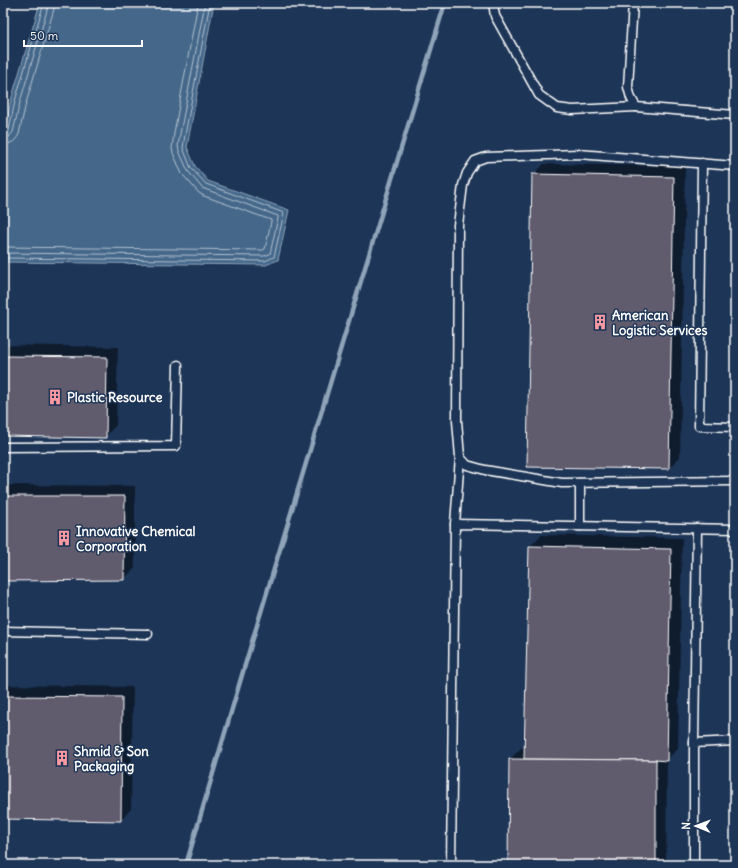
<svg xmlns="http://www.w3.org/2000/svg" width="738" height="868" font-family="Delius,sans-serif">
<rect width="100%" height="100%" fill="#1d3557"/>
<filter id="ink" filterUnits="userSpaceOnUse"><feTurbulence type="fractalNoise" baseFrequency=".025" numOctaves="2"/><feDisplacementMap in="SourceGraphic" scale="8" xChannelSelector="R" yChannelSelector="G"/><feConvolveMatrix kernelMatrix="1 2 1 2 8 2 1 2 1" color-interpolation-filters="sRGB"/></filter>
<g filter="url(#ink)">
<polygon fill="#44678a" stroke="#8fa4b9" points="40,3 214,3 187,147 195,166 208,181 289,210 278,260 266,265 3,262 3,138 11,100"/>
<g fill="#0007">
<polygon points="544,164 685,166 680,457 669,468 533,175"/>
<polygon points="3,345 118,347 116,425 105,437 3,435"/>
<polygon points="3,485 135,486 135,568 124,579 3,580"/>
<polygon points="541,535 682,538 678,749 667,759 666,865 509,865 510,759 521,748 526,748 530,546"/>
<polygon points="3,685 133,687 131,809 120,820 3,818"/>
</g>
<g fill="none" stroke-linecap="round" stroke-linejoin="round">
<g stroke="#b4c2d0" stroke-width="1">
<polyline points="3,134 7,133 9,130 15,101 44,3"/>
<polyline points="3,139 9,137 13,132 20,102 48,7 49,3"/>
<path d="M 3,145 C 11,144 16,141 19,134 L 26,103 L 54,9 L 55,3"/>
<polyline points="3,247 263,250 265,249 271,222 271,220 204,196 199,193 182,174 173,153 172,148 174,133 198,3"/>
<polyline points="3,253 264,256 270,254 278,218 278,216 202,188 188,171 179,151 178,146 180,134 205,3"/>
<polyline points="3,258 265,261 274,257 284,213 206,184 191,168 183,148 185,135 210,3"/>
</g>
<polyline stroke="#8fa4b9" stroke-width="4.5" points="186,865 242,675 445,3"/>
</g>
<g fill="#605c6e" stroke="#fff">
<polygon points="532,174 674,177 669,469 527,467"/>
<polygon points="3,356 107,357 106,438 3,436"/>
<polygon points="3,496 125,496 124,580 3,581"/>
<polygon points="529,546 671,549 667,761 656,760 524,759"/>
<polygon points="3,696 122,697 121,821 3,819"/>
<polygon points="509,759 656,760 656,865 508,865"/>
</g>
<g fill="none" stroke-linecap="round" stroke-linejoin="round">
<defs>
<g id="service">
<polyline points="493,3 495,16 539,95 557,108 572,110 636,107"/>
<polyline points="633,3 628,87 631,98 636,107 735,115"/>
<polyline points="702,163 699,426 735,427"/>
<polyline points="735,166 578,154 486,157 475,161 467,173 463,185 458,225 457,421 460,457 467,465 485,470 562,483 735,481"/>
<polyline points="3,447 176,446 178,365"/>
<polyline points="580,483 580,526"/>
<polyline points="455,524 460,457"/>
<polyline points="3,631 148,634"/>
<polyline points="694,743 697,528"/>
<polyline points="451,865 455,524 735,529"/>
<polyline points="694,865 694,743 735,741"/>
</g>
</defs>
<use href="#service" stroke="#fff" stroke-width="11"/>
<use href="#service" stroke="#1d3557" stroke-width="8"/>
</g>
</g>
<defs>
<symbol id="building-bare" viewBox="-9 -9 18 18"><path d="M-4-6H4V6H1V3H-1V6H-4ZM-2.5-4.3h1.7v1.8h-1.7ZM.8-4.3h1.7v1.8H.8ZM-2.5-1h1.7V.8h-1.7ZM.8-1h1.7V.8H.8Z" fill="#ff9aa2" stroke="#1d3557" stroke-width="2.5" paint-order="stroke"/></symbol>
</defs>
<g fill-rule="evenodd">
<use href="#building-bare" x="589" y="311" width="22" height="22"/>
<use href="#building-bare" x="44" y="386" width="22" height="22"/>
<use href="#building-bare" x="53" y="527" width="22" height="22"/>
<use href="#building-bare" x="51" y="747" width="22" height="22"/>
</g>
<g text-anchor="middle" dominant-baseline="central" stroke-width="3" stroke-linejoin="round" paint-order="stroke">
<g font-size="13" font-weight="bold" fill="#fff" stroke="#1d3557" text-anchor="start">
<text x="612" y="315">American<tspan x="612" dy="15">Logistic Services</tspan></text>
<text x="67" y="397">Plastic Resource</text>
<text x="76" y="531">Innovative Chemical<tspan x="76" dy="15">Corporation</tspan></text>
<text x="74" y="751">Shmid &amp; Son<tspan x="74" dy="15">Packaging</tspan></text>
</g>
</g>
<rect width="738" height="868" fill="none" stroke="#1d3557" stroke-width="16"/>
<rect x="8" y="8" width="722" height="852" fill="none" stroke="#fff" stroke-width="1.5" filter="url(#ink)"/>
<g transform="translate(696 826) rotate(271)" stroke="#1d3557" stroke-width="3" paint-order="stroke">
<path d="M0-3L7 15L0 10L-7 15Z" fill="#ffffff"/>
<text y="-6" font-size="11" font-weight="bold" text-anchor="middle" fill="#ffffff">N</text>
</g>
<path d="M24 40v6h118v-6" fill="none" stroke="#ffffff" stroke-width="2"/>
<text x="30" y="40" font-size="12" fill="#ffffff" stroke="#1d3557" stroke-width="3" paint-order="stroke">50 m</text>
</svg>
